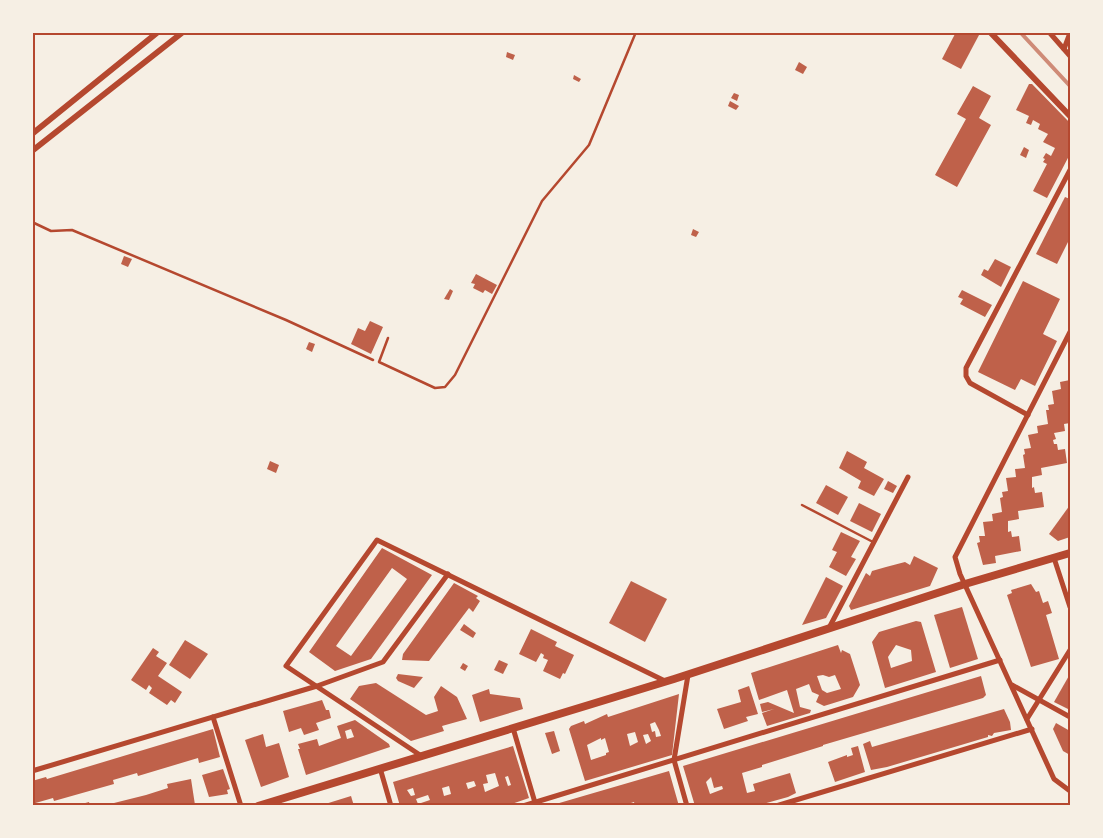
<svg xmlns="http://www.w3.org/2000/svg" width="1103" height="838" font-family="Merriweather,serif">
<rect width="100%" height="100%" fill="#f6efe4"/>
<g fill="#bf614a" fill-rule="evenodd">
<polygon points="956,32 974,32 979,35 961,69 942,59"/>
<polygon points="507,52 515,55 513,60 506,57"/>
<polygon points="799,62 807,67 803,74 795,70"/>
<polygon points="574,75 581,79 579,82 573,79"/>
<polygon points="1029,84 1032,84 1070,123 1070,154 1047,198 1033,191 1047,164 1043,162 1045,159 1043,158 1046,153 1051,156 1055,148 1043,142 1048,134 1038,129 1040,124 1033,120 1031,125 1026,123 1029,116 1016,110"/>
<polygon points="973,86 991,96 979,118 991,125 957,187 935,175 966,119 957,114"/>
<polygon points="734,93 739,95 737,101 731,98"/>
<polygon points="730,101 739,106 736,110 728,106"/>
<polygon points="1024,147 1029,150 1026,158 1020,155"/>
<polygon points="1065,197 1070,199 1070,238 1057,264 1036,254"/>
<polygon points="693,229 699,232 696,237 691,235"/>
<polygon points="124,256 132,259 128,267 121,264"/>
<polygon points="995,259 1011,267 1001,287 981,275 984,269 988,271"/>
<polygon points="476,274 497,285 492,294 485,290 483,293 473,288 475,284 471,283"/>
<polygon points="1023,281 1060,299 1043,334 1057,341 1035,386 1021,379 1015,390 978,372"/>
<polygon points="450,289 453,291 449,300 444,299"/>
<polygon points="962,290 992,305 985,317 960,304 963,299 958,297"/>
<polygon points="370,321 383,327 371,354 351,344 358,328 365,331"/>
<polygon points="309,342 315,344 312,352 306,349"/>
<polygon points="1070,380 1070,423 1064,424 1065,431 1054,433 1056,439 1053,440 1054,444 1057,444 1058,450 1065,449 1067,463 1041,468 1042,475 1032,477 1032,488 1034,487 1035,493 1042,492 1044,507 1018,511 1019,519 1008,521 1008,532 1011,531 1012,537 1019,536 1021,551 995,556 996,563 983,565 977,543 980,542 979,536 985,536 983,522 993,521 992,514 1002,512 1000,498 1003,497 1002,492 1008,491 1006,478 1016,477 1015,469 1025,468 1023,455 1025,454 1024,449 1031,448 1028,435 1038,433 1037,426 1048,424 1046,410 1049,410 1048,405 1054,404 1052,391 1061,389 1060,382"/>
<polygon points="847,451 867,462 864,468 884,479 874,496 858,488 861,481 839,468"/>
<polygon points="270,461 279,465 276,473 267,469"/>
<polygon points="888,481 897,486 893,493 884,489"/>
<polygon points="826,485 848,497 838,515 816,503"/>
<polygon points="859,503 881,514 872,532 850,521"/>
<polygon points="1070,505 1070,537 1058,541 1049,534"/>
<polygon points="841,532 860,541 851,557 856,559 846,576 829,567 837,552 832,550"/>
<path d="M 382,548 L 432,575 L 371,659 L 335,671 L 309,652 ZM 392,568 L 407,579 L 351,656 L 336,646 Z"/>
<polygon points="914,556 938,568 930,586 851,610 849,606 866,573 870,576 872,571 886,567 905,562 910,565"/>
<polygon points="826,577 843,586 826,618 802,625"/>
<polygon points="631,581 667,599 645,642 609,623"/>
<polygon points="454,583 478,596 476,598 480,601 473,612 469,608 429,661 402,660 403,654"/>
<polygon points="1031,584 1036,592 1039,591 1043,603 1048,601 1052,613 1046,615 1059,659 1031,667 1007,595 1012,593 1011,590"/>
<polygon points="962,607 978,659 950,668 934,615"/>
<path d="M 916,621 L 921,622 L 936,672 L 885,688 L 872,642 L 879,632 ZM 896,645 L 911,650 L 912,661 L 891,668 L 888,657 Z"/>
<polygon points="464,624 476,633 473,638 460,630"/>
<polygon points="531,629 557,642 555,646 574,655 565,674 563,673 560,679 543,671 548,660 543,658 544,655 541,653 536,662 519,654"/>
<polygon points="185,640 208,654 190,679 169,665"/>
<path d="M 838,645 L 841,653 L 842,650 L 850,654 L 860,685 L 853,697 L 824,706 L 816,702 L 819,695 L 812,692 L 809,684 L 796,689 L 800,707 L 811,710 L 810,713 L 767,726 L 762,713 L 774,709 L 762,712 L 760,704 L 768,702 L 794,713 L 787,690 L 759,700 L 751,673 ZM 823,675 L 829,677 L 835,675 L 841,689 L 827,693 L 822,690 L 817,676 Z"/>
<polygon points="153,648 159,652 156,656 167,663 158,676 182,692 175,703 171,700 167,705 149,693 152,688 149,685 146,690 131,680"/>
<polygon points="499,660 508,664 503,674 494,670"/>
<polygon points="463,663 468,666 465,671 460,668"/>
<polygon points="398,674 423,677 414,688 398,681 396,678"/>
<polygon points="1070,674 1070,710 1054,702"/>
<path d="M 981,676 L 986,695 L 983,698 L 823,745 L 823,746 L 762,765 L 762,767 L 742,773 L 747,793 L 755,791 L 753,784 L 790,773 L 796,793 L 788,797 L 756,806 L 695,806 L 683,766 ZM 711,777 L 714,788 L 722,786 L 723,789 L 710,794 L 706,782 Z"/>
<polygon points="376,683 426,715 438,711 434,697 441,686 457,697 467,719 442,726 444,731 411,741 350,699 359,686"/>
<polygon points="749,686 758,714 746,717 748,721 724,729 717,709 741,702 738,690"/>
<polygon points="489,689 490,694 520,698 523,709 480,722 472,695"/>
<path d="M 679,694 L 672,755 L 585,781 L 569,729 L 571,726 L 584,721 L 585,724 L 607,714 L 608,717 ZM 655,722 L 659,730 L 661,736 L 656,737 L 655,731 L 652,732 L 650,724 ZM 635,732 L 638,742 L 630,746 L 627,734 ZM 648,734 L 651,741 L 646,744 L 643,735 ZM 601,738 L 601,740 L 605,738 L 609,752 L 606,753 L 606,755 L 591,760 L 587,745 Z"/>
<polygon points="322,700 326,710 329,710 331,718 316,723 319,730 304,735 301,728 289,732 283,711"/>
<polygon points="1004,709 1010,722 1011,730 994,733 992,736 988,735 988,737 887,767 871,770 863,744 870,741 872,747"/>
<path d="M 355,720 L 389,744 L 390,747 L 306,775 L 298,749 L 300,749 L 298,744 L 317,739 L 319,746 L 341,738 L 337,726 ZM 351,729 L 354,737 L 347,739 L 345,731 Z"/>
<polygon points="1056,723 1070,731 1070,755 1063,751 1053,729"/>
<polygon points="213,729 220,757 199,763 198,758 138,776 137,773 113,780 114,784 54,801 53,798 32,804 32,781 46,777 47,779"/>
<polygon points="554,731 560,751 552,754 545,733"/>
<polygon points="263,734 266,747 279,743 289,777 261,787 245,740"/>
<path d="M 513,746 L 529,798 L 506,806 L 400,806 L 393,782 ZM 495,773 L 499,786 L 485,792 L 483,784 L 488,783 L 486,775 ZM 508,776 L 511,785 L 508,786 L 505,777 ZM 474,781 L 476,786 L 468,789 L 466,783 ZM 449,786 L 451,794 L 444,796 L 442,788 ZM 413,788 L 415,795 L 411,796 L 407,790 ZM 428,795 L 430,800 L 418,804 L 416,799 Z"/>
<polygon points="858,746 865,772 835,782 828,762 847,755 847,757 853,755 851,748"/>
<polygon points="223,769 230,789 227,790 228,794 209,797 202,775"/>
<polygon points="669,771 679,806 635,806 634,802 622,806 549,806"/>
<polygon points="191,779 195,805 193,806 102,806 146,795 168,788 167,784"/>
<polygon points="351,796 354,806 322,806 322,805"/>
<polygon points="89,802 90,806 78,806 78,805"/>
</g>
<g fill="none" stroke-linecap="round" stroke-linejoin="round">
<polyline stroke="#b5482f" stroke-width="2.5" points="32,222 51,231 72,230 286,320 373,360"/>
<g stroke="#b5482f" stroke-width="2.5">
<polyline points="388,338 379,362 435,388 445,387 455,375 542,201 589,145 636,32"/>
<polyline points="802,505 873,542"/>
</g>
<g stroke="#b5482f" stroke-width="5">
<polyline points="1049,32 1070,56"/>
<polyline points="1064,49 1070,33"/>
<polyline points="1070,332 955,557 960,574 1054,779 1070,791"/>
<polyline points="1028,415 970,383 966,376 966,368 1070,170"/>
<polyline points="1054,558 1070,607"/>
<polyline points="829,628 908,477"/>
<polyline points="1012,685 1070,717"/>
<polyline points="213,717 241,806"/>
<polyline points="1027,719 1070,650"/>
<polyline points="513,728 536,806"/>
<polyline points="420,755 286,666 377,540 665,681"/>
<polyline points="380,768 391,806"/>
<polyline points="32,771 317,686 383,662 448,574"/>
<polyline points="523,806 1000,660"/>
<polyline points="687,806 674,760 688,675"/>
<polyline points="776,806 1032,729"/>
</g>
<g stroke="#b5482f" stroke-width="6">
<polyline points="990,32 1070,116"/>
<polyline points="32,134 158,32"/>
<polyline points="32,151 183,32"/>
</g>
<polyline stroke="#b5482f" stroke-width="8" points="258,806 674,679 965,584 1070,553"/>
<polyline stroke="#cf8b77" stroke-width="4" points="1020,32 1070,86"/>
</g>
<rect width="1103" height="838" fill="none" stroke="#f6efe4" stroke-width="68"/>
<rect x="34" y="34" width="1035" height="770" fill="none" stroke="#b5482f" stroke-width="2"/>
</svg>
